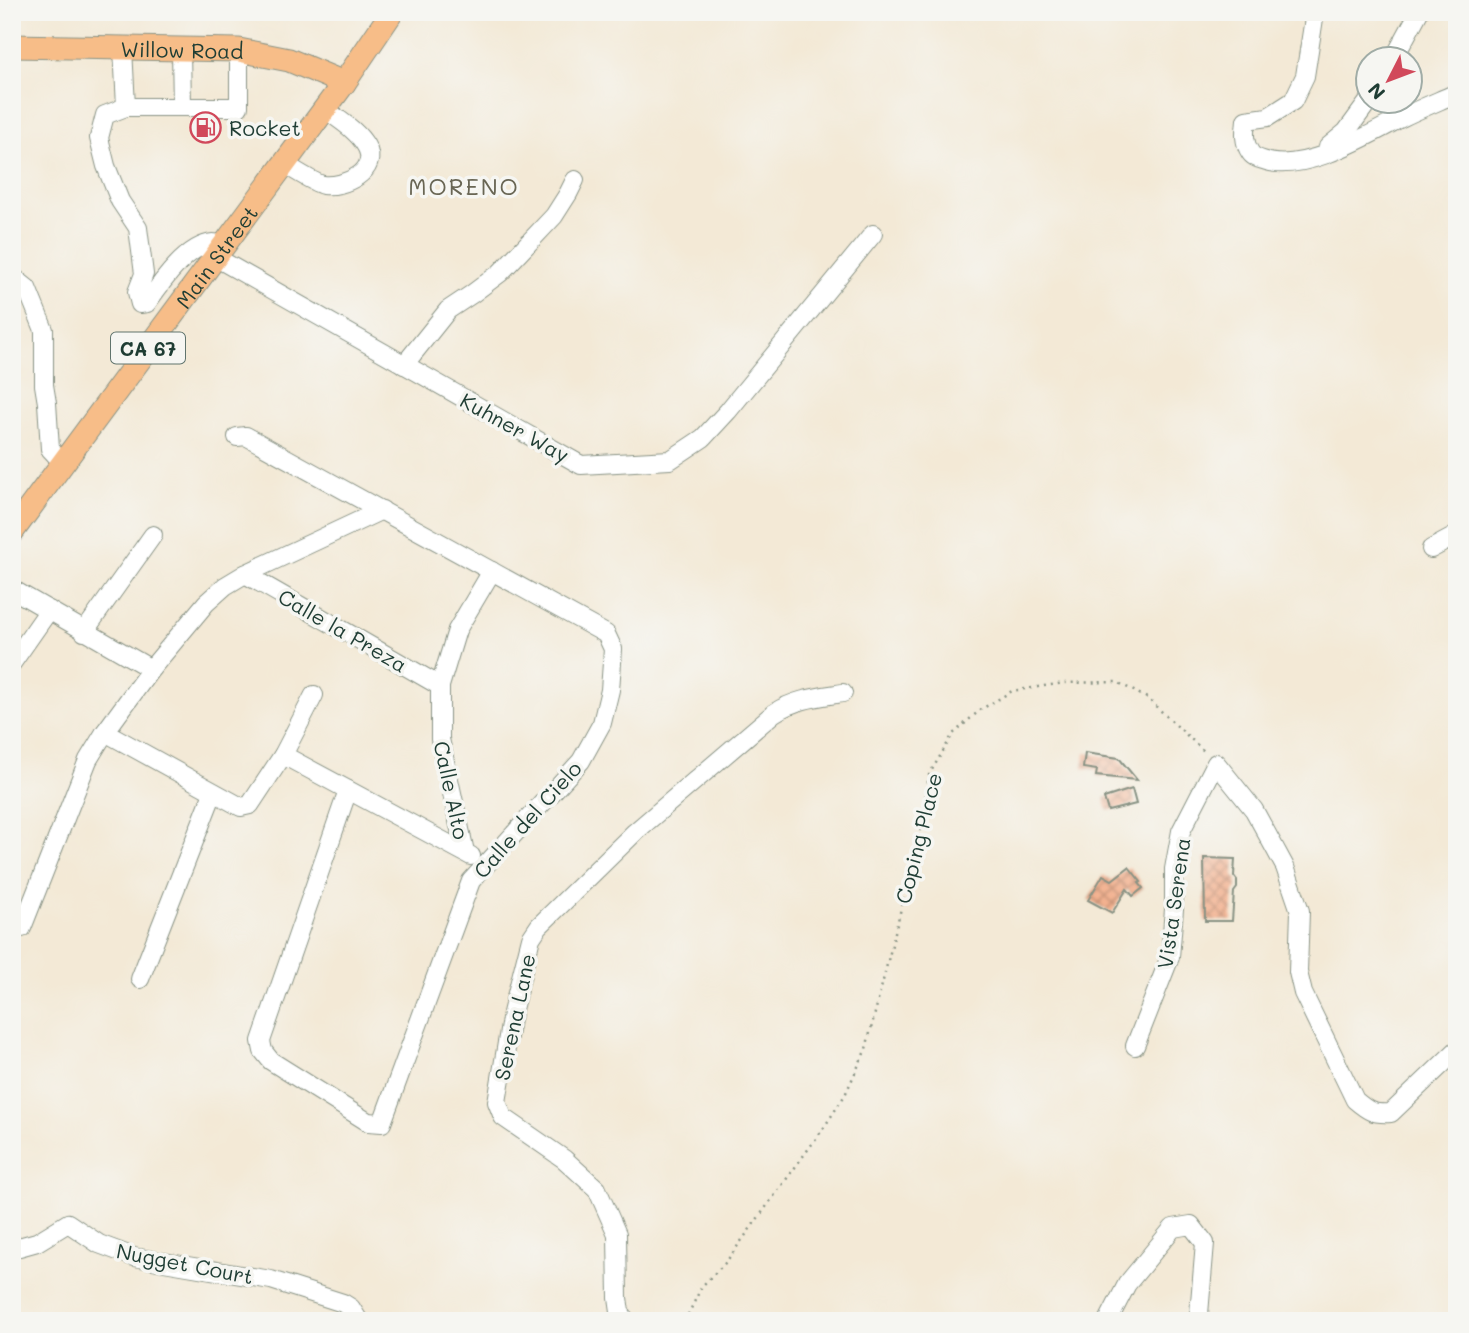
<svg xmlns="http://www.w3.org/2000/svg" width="1469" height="1333" font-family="Mali,sans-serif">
<defs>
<pattern id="building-cross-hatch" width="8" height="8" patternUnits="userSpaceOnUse" patternTransform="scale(1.75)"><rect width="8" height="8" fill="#f3b18f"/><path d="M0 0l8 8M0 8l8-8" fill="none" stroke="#c49176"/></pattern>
</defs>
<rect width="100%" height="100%" fill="#f6f6f2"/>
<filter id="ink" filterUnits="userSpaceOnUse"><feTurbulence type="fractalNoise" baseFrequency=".0143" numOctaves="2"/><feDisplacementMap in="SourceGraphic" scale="14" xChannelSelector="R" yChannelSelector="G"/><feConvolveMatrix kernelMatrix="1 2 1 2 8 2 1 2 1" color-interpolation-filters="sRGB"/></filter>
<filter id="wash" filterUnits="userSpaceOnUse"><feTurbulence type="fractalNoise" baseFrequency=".00686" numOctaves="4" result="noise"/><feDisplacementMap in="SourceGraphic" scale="28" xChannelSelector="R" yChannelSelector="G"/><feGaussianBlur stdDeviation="1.57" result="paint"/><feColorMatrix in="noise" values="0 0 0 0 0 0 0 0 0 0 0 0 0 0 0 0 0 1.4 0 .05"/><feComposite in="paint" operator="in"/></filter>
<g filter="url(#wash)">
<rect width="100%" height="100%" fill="#f3e9d6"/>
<g id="blocks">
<g fill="url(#building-cross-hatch)">
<polygon points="1085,753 1119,758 1137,780 1096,776 1097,770 1083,768"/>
<polygon points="1132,789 1136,804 1108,811 1104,798"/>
<polygon points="1204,858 1235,859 1234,876 1237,880 1237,888 1234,892 1232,921 1205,921"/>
<polygon points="1129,867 1141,882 1139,883 1143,888 1133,896 1127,889 1112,913 1088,900 1103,875 1112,880"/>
</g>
</g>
</g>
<g filter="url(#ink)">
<use href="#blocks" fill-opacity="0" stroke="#899385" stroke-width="2"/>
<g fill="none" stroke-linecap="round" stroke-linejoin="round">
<defs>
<g id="minor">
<path d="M 1315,12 L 1305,76 L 1293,101 L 1268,117 L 1246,120 C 1245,130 1243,142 1250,152 C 1252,156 1258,159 1263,160 C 1301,175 1367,136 1401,118 C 1417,110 1434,103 1450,96 L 1457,95"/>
<polyline points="123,48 126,107 239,107 239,50"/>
<polyline points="181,49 182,107"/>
<polyline points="1393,60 1419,12"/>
<path d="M 126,107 L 105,115 L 99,138 L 106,166 L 120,201 L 138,228 L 144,274 L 137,292 L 140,304 L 147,303 C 161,283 187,245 213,243 C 216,243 220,244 224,244"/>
<polyline points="1328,147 1346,132 1368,102"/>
<path d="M 284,164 C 293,169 314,183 323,185 C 343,188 381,171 366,146 C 357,130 339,120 325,109"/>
<polyline points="215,257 581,465 670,460 703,438 728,411 873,234"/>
<polyline points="12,276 27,288 44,330 44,385 47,403 50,449 63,463"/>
<polyline points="404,365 448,310 472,294 500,273 519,253 554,216 568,194 575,180"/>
<polyline points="237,437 246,436 606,634 613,649 610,690 602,723 581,761 471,881 382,1123 368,1122 271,1061 263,1051 261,1041 348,790"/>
<polyline points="1431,549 1457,535"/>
<polyline points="245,574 440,686"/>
<polyline points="12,589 151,669"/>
<polyline points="84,632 153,535"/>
<polyline points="12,663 49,610"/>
<polyline points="105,732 241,807 250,805 283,755 314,695"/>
<polyline points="283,755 471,856"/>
<polyline points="465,852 440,739 440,686 457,630 492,571"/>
<polyline points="12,927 22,928 88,760 105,732 151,669 206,603 225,586 245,574 382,510"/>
<polyline points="140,979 213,793"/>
<path d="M 1135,1046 L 1170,957 L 1174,909 L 1174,869 L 1181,831 L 1216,763 L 1254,810 L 1285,867 L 1300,911 L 1298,972 L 1303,993 L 1355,1100 C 1369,1112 1373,1114 1391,1113 L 1457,1050"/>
<polyline points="12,1249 37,1242 68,1223 99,1244 134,1257 271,1280 343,1303 351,1308 359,1321"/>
<path d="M 626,1321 L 620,1312 L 618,1298 L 617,1234 L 597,1189 L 564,1159 L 503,1117 L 497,1102 L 512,1013 L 531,938 L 539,926 L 635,832 L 774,713 C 795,699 818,697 843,693"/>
<polyline points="1108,1321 1127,1284 1173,1228 1191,1225 1205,1243 1199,1314 1200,1321"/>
</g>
<g id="major">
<path id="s1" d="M 12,46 L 239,50 L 289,60 L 344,83"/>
<path id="s2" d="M 12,532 L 344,83 L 392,12"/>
</g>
</defs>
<use href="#minor" stroke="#899385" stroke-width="20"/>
<use href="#major" stroke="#899385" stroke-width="25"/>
<polyline stroke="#899385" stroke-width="2.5" stroke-dasharray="2 5" stroke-linecap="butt" points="685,1321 702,1286 726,1262 823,1129 845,1095 866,1049 920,832 929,775 953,734 980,710 1012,691 1064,683 1117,682 1147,698 1206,753"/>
<use href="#minor" stroke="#fff" stroke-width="18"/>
<use href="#major" stroke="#f7bd88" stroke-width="23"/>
</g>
</g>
<defs>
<symbol id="fuel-ring" viewBox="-11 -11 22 22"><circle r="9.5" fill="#f6f6f2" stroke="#d1495b" stroke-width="1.5"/><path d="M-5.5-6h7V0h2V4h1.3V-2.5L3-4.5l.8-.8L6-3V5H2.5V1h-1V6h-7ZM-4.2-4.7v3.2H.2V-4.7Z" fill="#d1495b"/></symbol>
</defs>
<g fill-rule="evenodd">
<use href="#fuel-ring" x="188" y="110" width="35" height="35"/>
</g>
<g text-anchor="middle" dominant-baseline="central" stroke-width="7" stroke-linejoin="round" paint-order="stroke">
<rect fill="#f6f6f2" stroke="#60746d" stroke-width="2" x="111" y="332.5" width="74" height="31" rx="5"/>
<g font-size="19" font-weight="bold" fill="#1f3d34">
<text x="148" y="348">CA 67</text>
</g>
<g font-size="21" fill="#1f3d34" stroke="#f6f6f2">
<text stroke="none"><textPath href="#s1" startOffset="170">Willow Road</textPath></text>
<text stroke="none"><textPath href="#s2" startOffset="343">Main Street</textPath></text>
<text transform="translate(515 427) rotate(29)">Kuhner Way</text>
<text transform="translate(343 630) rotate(30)">Calle la Preza</text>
<text transform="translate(452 790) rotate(78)">Calle Alto</text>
<text transform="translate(527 819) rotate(-48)">Calle del Cielo</text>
<text transform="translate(918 838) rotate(-76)">Coping Place</text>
<text transform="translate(1173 903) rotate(-82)">Vista Serena</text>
<text transform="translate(514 1017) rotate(-78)">Serena Lane</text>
<text transform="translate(185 1263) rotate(11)">Nugget Court</text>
</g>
<g font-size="21" fill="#1f3d34" stroke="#f6f6f2" text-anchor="start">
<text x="229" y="127">Rocket</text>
</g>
<g font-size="23" letter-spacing="2" fill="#696654" stroke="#f6f6f2">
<text x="464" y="186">MORENO</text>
</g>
</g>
<rect width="1469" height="1333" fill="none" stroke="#f6f6f2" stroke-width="42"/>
<g transform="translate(1389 80) rotate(228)"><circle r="33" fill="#f6f6f2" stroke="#a0aca6" stroke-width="2"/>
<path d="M0-5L12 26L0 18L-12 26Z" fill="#d1495b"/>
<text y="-10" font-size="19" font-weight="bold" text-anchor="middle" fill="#1f3d34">N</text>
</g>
</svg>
